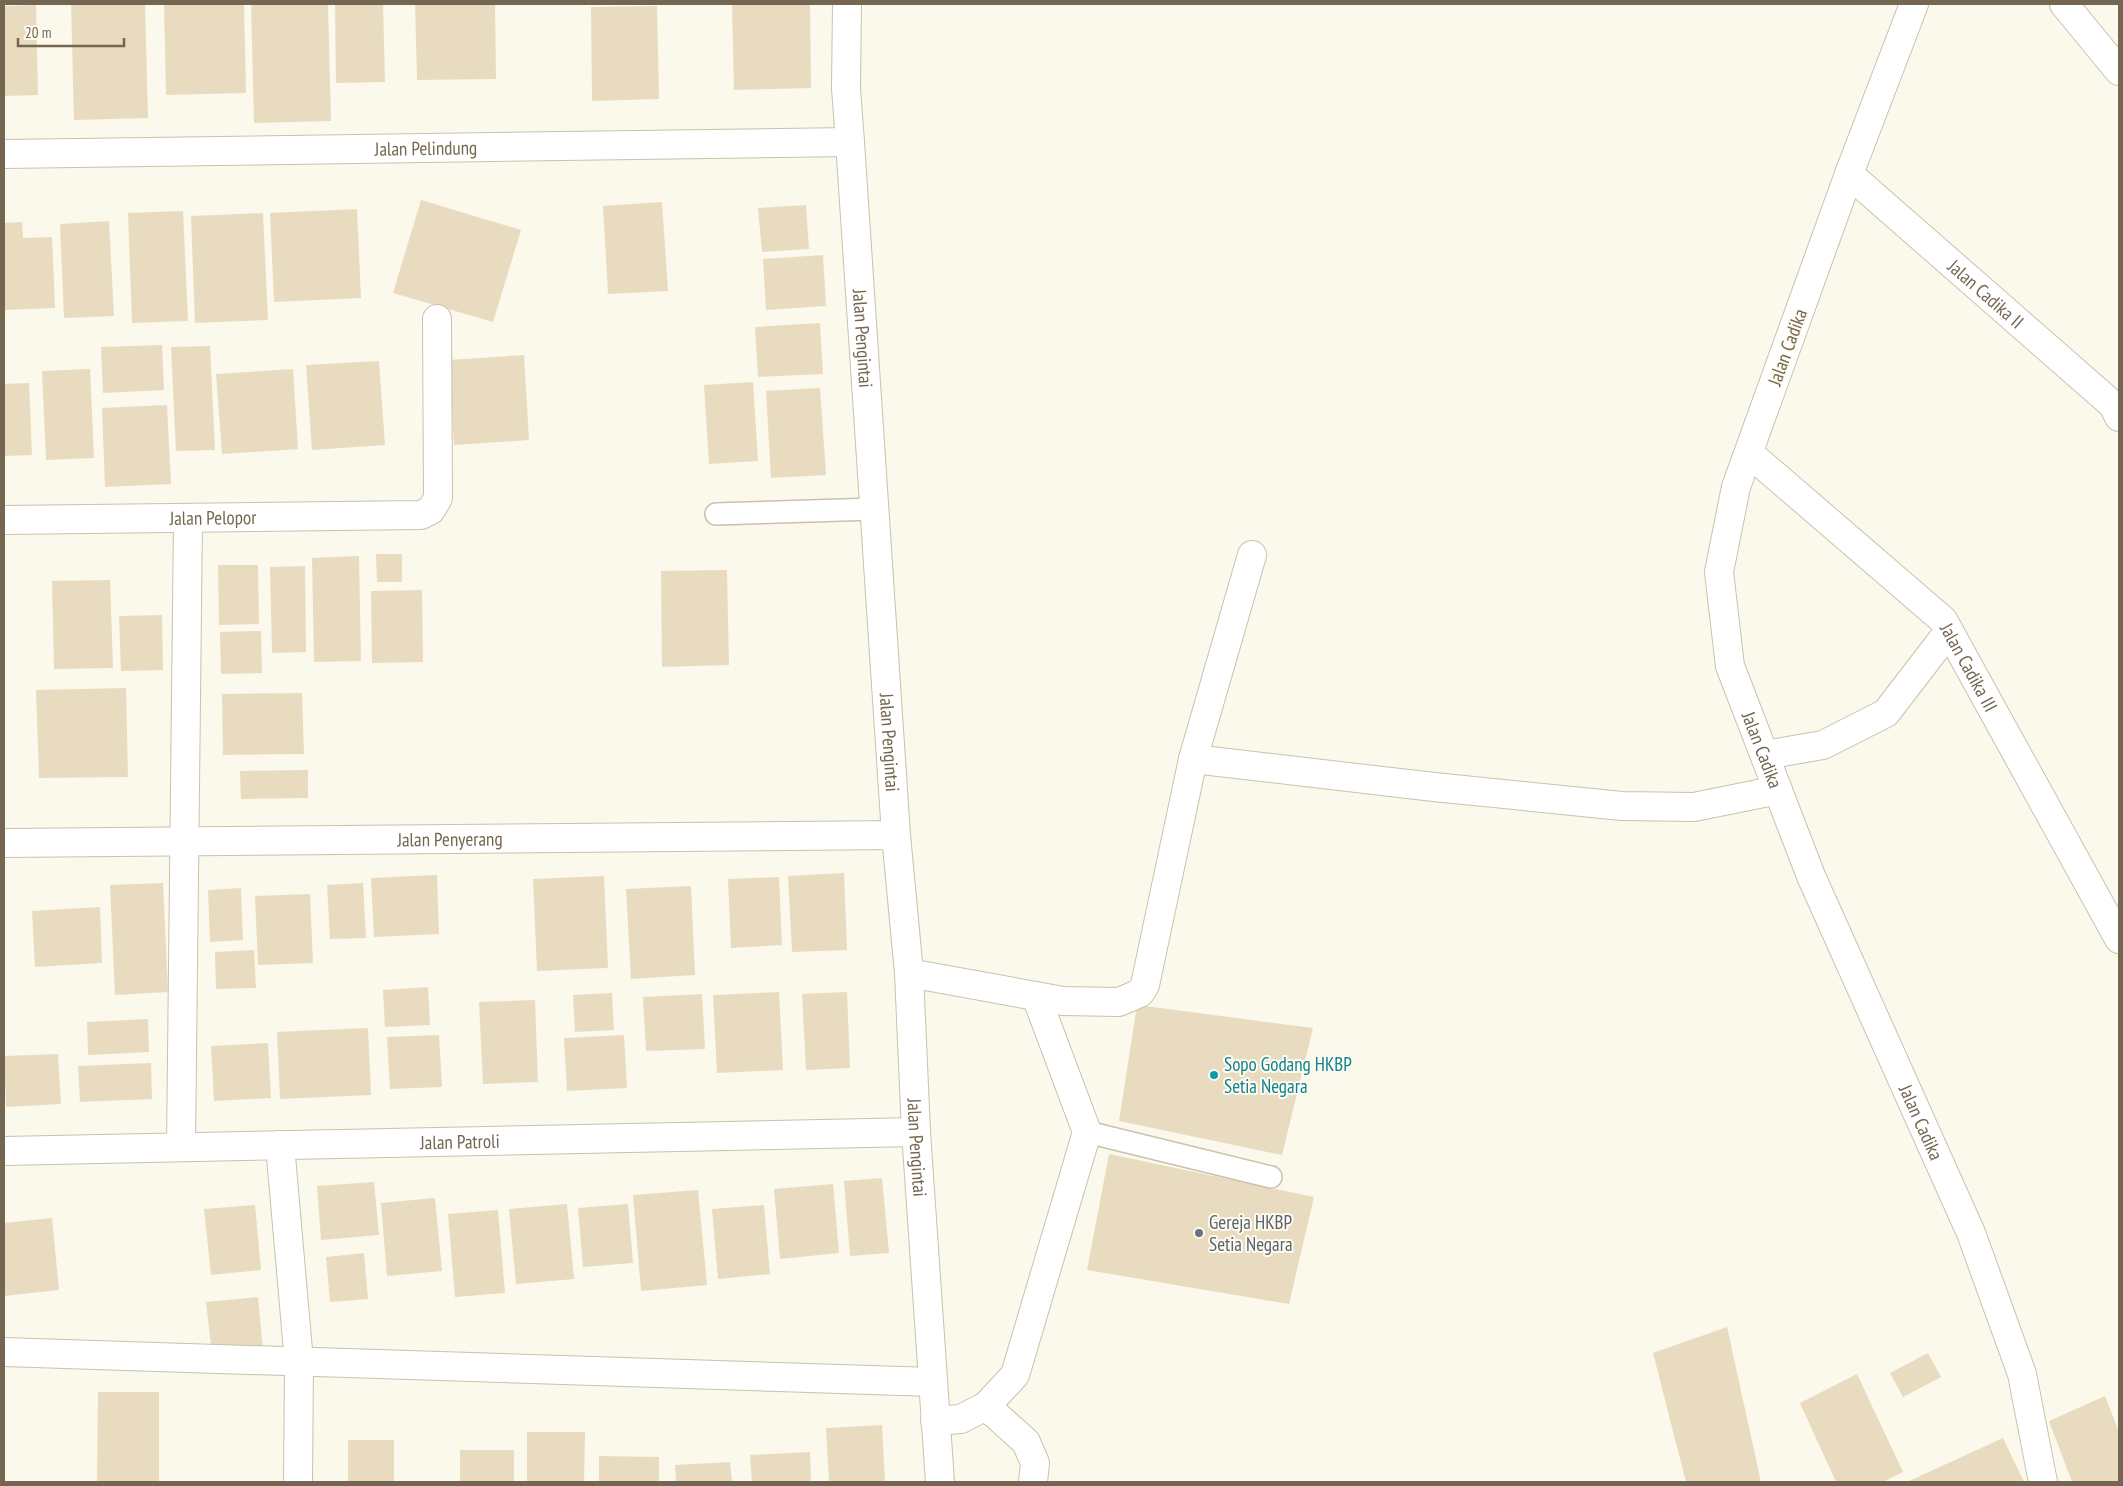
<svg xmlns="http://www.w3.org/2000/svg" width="2123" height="1486" font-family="'PT Sans Narrow',sans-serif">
<rect width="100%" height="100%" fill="#fbf9eb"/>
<g fill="#e9dbc0">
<polygon points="71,4 145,4 148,118 74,120"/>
<polygon points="164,4 244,4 246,93 166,95"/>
<polygon points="251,4 328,4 331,121 254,123"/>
<polygon points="335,4 383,4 385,82 336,83"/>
<polygon points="415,4 495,4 496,79 417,80"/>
<polygon points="732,4 810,4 811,88 734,90"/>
<polygon points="36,5 38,95 4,96 4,6"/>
<polygon points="657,6 659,99 592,101 591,7"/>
<polygon points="421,200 521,230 493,322 393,293"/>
<polygon points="662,202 668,291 608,294 603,206"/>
<polygon points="806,205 809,249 762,252 758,208"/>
<polygon points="357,209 361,298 274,302 270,213"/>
<polygon points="183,211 188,321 132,323 128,213"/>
<polygon points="263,213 268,320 195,323 191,216"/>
<polygon points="109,221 114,316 64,318 60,224"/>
<polygon points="22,222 23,238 52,237 55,308 4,310 4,223"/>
<polygon points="823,255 826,306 766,310 763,259"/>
<polygon points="820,323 823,374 758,377 755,327"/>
<polygon points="162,345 164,390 103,393 101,347"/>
<polygon points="210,346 215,450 176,451 171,347"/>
<polygon points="524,355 529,440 454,445 449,360"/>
<polygon points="379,361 385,445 312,450 306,365"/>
<polygon points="90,369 94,458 46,460 42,371"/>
<polygon points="293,369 298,449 222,454 216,374"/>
<polygon points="753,382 758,461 709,464 704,385"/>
<polygon points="29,383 32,455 4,456 4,384"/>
<polygon points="820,388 826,475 771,478 766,391"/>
<polygon points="167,405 171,484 105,487 102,408"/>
<polygon points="376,554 402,554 402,582 377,582"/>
<polygon points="359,556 361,661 314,662 312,558"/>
<polygon points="218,565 258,565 259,624 219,625"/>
<polygon points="305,566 306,652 272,653 270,567"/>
<polygon points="727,570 729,665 662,667 661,571"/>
<polygon points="110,580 113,668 54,669 52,581"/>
<polygon points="422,590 423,662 372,663 371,591"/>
<polygon points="162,615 163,670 121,671 119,616"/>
<polygon points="261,631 262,673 221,674 220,632"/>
<polygon points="126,688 128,777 39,778 36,690"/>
<polygon points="302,693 304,754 223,755 222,694"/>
<polygon points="308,770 308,798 241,799 240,771"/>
<polygon points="844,873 847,950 792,952 788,876"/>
<polygon points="437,875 439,934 374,937 371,878"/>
<polygon points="604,876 608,968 537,971 533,879"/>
<polygon points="779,877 782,945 731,948 728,879"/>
<polygon points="163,883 168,992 115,995 110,885"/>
<polygon points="363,883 366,938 330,939 327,885"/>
<polygon points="691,886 695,975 631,979 626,889"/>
<polygon points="241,888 243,940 210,942 208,890"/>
<polygon points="310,894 313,963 258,965 255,896"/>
<polygon points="100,907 102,963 35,967 32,911"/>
<polygon points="254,950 256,988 216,989 215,952"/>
<polygon points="428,987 430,1025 385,1027 383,990"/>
<polygon points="779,992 783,1070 717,1073 713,995"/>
<polygon points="847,992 850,1068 806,1070 802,994"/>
<polygon points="612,993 614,1030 575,1032 573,995"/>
<polygon points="702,994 705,1049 646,1051 643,997"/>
<polygon points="535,1000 538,1082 483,1084 479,1002"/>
<polygon points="1137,1005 1313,1028 1282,1155 1119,1121"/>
<polygon points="148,1019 149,1052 88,1055 87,1022"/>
<polygon points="368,1028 371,1095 280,1099 277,1032"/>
<polygon points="439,1035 442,1087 390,1089 387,1037"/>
<polygon points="624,1035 627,1088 567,1091 564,1038"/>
<polygon points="268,1043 271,1098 214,1101 211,1046"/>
<polygon points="58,1054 61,1104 6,1107 4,1056"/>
<polygon points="151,1063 152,1099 80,1102 78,1066"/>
<polygon points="1109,1154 1314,1197 1289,1304 1087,1270"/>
<polygon points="882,1178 889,1253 850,1256 844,1181"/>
<polygon points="374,1182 379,1235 321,1240 317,1186"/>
<polygon points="833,1184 839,1253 780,1259 774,1189"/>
<polygon points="698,1190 707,1285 641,1291 633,1195"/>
<polygon points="435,1198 442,1271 387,1276 381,1203"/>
<polygon points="567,1204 574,1279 516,1284 509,1209"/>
<polygon points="628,1204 633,1263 583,1267 578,1208"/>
<polygon points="255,1205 261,1270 211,1275 204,1209"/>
<polygon points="764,1205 770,1274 718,1279 712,1209"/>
<polygon points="498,1210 505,1293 455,1297 448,1214"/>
<polygon points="52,1218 59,1290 4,1296 4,1223"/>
<polygon points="364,1253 368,1299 330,1302 326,1257"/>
<polygon points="258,1297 263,1349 212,1354 206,1302"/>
<polygon points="1727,1327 1761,1482 1686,1482 1653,1353"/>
<polygon points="1928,1353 1941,1377 1903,1397 1890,1373"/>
<polygon points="1857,1374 1903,1472 1883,1482 1836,1482 1800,1403"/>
<polygon points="98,1392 159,1392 159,1482 97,1482"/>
<polygon points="2105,1396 2119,1432 2119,1482 2072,1482 2049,1421"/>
<polygon points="882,1425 885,1482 829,1482 826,1428"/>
<polygon points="527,1432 585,1432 584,1482 527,1482"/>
<polygon points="2003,1438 2024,1482 1907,1482"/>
<rect x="348" y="1440" width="46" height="42"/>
<rect x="460" y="1450" width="54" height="32"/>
<polygon points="810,1452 811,1482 752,1482 750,1455"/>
<polygon points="599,1456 659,1457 659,1482 599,1482"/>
<polygon points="730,1462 732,1482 676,1482 675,1465"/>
</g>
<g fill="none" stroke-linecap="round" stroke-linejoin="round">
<defs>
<g id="lane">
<polyline points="716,514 874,509"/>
<polyline points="1087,1132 1271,1177"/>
</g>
<g id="street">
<path id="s1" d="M 847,4 L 846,88 L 850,142 L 896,835 L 909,973 L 916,1132 L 940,1482"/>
<path id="s2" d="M 1914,4 L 1849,174 L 1736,487 L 1719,572 L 1730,666 L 1811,876 L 1971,1233 L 2022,1374 L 2043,1482"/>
<polyline points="2064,4 2119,71"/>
<path id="s3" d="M 4,154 L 850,142"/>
<path id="s4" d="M 1849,174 L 2113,405 L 2119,417"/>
<path id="s5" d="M 1749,453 L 1943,620 L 2119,939"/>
<path id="s6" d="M 4,520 L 421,515 L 431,510 L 438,498 L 437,319"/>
<polyline points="1765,755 1823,745 1886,713 1949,631"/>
<polyline points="1193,759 1434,787 1622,806 1694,807 1778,790"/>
<path id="s7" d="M 4,843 L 896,835"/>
<polyline points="909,973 1063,1001 1119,1002 1140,993 1145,985 1193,759 1252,555"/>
<polyline points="280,1145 299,1362 298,1482"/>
<polyline points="181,1147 188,518"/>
<path id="s8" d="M 4,1151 L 916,1132"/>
<polyline points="4,1352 933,1382"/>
<polyline points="986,1406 1026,1442 1035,1463 1033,1482"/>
<polyline points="935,1421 961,1419 986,1406 1015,1375 1087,1132 1036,996"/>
</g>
</defs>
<use href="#lane" stroke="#cac1ae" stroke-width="24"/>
<use href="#street" stroke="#cac1ae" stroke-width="30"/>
<use href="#lane" stroke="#fff" stroke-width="21"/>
<use href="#street" stroke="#fff" stroke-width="28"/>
</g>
<circle fill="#0f9aa8" stroke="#fefcf1" stroke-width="2" cx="1214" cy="1075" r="5"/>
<circle fill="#6b7280" stroke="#fefcf1" stroke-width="2" cx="1199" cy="1233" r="5"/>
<g text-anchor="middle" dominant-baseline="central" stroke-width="4" stroke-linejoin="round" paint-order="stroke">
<g font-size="19" fill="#746650" stroke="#fefcf1">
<text stroke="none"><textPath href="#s3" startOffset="422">Jalan Pelindung</textPath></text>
<text stroke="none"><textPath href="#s4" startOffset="182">Jalan Cadika II</textPath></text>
<text stroke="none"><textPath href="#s1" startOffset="335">Jalan Pengintai</textPath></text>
<text transform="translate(1787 347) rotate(-70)">Jalan Cadika</text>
<text stroke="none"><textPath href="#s6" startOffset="209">Jalan Pelopor</textPath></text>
<text stroke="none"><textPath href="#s5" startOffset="310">Jalan Cadika III</textPath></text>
<text stroke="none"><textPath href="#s1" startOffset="740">Jalan Pengintai</textPath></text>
<text stroke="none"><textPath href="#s2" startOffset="786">Jalan Cadika</textPath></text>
<text stroke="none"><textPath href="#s7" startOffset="446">Jalan Penyerang</textPath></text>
<text stroke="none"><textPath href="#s2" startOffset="1191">Jalan Cadika</textPath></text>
<text stroke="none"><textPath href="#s8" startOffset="456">Jalan Patroli</textPath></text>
<text stroke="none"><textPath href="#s1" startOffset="1146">Jalan Pengintai</textPath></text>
</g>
<g font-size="19" fill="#0d838f" stroke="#fefcf1" text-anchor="start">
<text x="1224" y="1064">Sopo Godang HKBP<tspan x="1224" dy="22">Setia Negara</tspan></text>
</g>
<g font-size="19" fill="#5b616d" stroke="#fefcf1" text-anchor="start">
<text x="1209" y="1222">Gereja HKBP<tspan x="1209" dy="22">Setia Negara</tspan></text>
</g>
</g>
<rect width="2123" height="1486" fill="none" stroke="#746650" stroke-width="10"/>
<path d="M18 38v8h106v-8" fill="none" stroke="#746650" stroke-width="2.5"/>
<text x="25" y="38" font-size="15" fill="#746650" stroke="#fefcf1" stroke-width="4" paint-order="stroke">20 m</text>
</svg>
